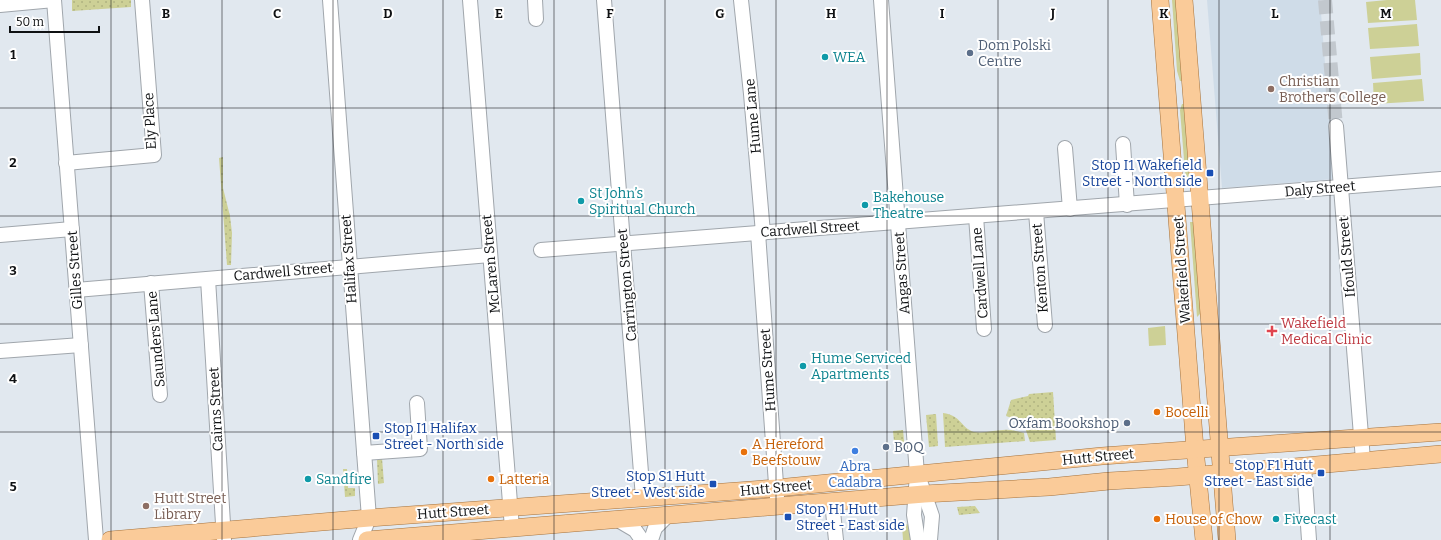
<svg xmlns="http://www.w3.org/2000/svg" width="1441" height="540" font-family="Bitter,serif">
<defs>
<pattern id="garden-dots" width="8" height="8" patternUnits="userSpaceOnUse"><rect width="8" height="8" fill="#cdd096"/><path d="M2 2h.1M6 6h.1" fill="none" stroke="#afb280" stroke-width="1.8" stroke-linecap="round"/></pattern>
</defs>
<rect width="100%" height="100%" fill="#e1e8ef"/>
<polygon fill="#cfdce8" points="1207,0 1320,0 1334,179 1222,188"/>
<g fill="#cdd096">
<polygon points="1172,0 1178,0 1183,81 1180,81 1177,71"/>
<polygon points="1387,0 1415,0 1417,20 1368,23 1366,2"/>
<polygon points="1417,24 1419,46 1370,49 1368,28"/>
<polygon points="1420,53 1421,75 1372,79 1370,57"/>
<polygon points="1422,79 1424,101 1374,104 1373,83"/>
<polygon points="1182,104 1185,104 1190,177 1187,177 1185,172 1180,110"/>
<polygon points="1190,222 1194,222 1201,313 1197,317"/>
<polygon points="1165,326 1166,345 1149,346 1148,328"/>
<polygon points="910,524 912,540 903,540 902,525"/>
</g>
<g fill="url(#garden-dots)">
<polygon points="72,0 131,0 131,7 72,11"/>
<polygon points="223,157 223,188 230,216 232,233 231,265 227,265 219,158"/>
<polygon points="1053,392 1056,440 1030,442 1023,422 1006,416 1011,400 1028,396 1029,394"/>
<path d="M 943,413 C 961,415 961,428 974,432 C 985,434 998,429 1009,430 C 1014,430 1019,432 1024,433 L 1025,441 L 945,447 Z"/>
<polygon points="936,414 938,446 929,447 926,415"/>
<polygon points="903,430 905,451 895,452 893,431"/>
<polygon points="382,458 384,483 378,484 377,459"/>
<polygon points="347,469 348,488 355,488 355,496 345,497 343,469"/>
<polygon points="975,506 980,513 959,515 957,507"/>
</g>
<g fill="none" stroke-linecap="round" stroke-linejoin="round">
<polyline stroke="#c2c8ce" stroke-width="14" stroke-dasharray="14 7" stroke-linecap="butt" points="1325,0 1336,126"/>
<defs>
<g id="minor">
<polyline points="54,0 96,540"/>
<polyline points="330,0 369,518 360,540"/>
<polyline points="470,0 512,528"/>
<polyline points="535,0 536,19"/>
<polyline points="604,0 643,498"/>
<polyline points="741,0 751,94 763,233"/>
<polyline points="881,0 917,474 914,515 918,540"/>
<polyline points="0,5 54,0"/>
<polyline points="1336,126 1363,460"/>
<polyline points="1123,144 1127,205"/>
<polyline points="1065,148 1070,209"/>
<polyline points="66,163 154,155 142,0"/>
<polyline points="1036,212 1045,325"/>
<polyline points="976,216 984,329"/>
<polyline points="758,233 777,498"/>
<polyline points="0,235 72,229"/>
<polyline points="541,250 1441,179"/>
<polyline points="208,279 224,540"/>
<polyline points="151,283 160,395"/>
<polyline points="76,290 490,255"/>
<polyline points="0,351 81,345"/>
<polyline points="364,453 420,449 417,403"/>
<polyline points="1304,466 1309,540"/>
<polyline points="921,484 932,516 930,540"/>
<polyline points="832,502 836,540"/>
<polyline points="618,520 635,530 642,540"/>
<polyline points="651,540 655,528 668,515"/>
</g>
<g id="major">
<polyline points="1160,0 1195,449 1204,540"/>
<polyline points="1184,0 1227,540"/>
<polyline points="110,540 369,518 777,488 1102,456 1441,432"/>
<polyline points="367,540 924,494 1049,487 1109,481 1178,477 1441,454"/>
</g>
</defs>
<use href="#minor" stroke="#a0a6ac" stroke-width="16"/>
<use href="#major" stroke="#a5733e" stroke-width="18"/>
<use href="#minor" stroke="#fff" stroke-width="14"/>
<use href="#major" stroke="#facb99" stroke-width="17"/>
</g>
<path fill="none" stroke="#0f1113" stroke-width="1" stroke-opacity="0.55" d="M 111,0 L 111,540M 222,0 L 222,540M 333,0 L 333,540M 443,0 L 443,540M 554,0 L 554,540M 665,0 L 665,540M 776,0 L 776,540M 887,0 L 887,540M 998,0 L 998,540M 1108,0 L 1108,540M 1219,0 L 1219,540M 1330,0 L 1330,540M 0,108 L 1441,108M 0,216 L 1441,216M 0,324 L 1441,324M 0,432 L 1441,432"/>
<g fill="#5c6f8a" stroke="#fff" stroke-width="1.5">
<circle cx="970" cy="53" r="4"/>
<circle cx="1127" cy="423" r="4"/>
<circle cx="886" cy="447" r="4"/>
</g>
<g fill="#0f9aa8" stroke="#fff" stroke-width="1.5">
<circle cx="825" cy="57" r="4"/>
<circle cx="581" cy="201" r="4"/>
<circle cx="865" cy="205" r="4"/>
<circle cx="803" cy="366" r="4"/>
<circle cx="308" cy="479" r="4"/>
<circle cx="1276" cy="519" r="4"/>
</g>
<g fill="#8d6e63" stroke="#fff" stroke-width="1.5">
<circle cx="1271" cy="89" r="4"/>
<circle cx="146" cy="506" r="4"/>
</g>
<g fill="#1a4fb4" stroke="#fff" stroke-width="1.5">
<rect x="1206" y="169" width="8" height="8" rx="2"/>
<rect x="372" y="432" width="8" height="8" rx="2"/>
<rect x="1317" y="469" width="8" height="8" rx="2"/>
<rect x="709" y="480" width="8" height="8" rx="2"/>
<rect x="784" y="513" width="8" height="8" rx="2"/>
</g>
<path fill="#e0444e" stroke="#fff" stroke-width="1.5" d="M1270 325h4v4h4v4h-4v4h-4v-4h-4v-4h4z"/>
<g fill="#e8710a" stroke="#fff" stroke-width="1.5">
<circle cx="1157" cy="412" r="4"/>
<circle cx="744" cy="452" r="4"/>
<circle cx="491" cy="479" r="4"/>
<circle cx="1157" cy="519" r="4"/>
</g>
<circle fill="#3f7fe0" stroke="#fff" stroke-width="1.5" cx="855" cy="451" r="4"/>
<g text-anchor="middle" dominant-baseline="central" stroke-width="4" stroke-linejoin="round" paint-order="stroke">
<g font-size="14" fill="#4e5e75" stroke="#fff" text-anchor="start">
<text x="978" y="45">Dom Polski<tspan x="978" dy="16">Centre</tspan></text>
<text x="1119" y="423" text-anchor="end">Oxfam Bookshop</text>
<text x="894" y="447">BOQ</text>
</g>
<g font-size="14" fill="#0d838f" stroke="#fff" text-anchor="start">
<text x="833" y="57">WEA</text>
<text x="589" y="193">St John’s<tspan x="589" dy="16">Spiritual Church</tspan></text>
<text x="873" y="197">Bakehouse<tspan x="873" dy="16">Theatre</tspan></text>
<text x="811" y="358">Hume Serviced<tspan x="811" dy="16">Apartments</tspan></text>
<text x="316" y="479">Sandfire</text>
<text x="1284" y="519">Fivecast</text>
</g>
<g font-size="14" fill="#785e54" stroke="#fff" text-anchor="start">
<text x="1279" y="81">Christian<tspan x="1279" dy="16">Brothers College</tspan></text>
<text x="154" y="498">Hutt Street<tspan x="154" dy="16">Library</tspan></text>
</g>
<g font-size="14" fill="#0f1113" stroke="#fff">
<text transform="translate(753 116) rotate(-95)">Hume Lane</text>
<text transform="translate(150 121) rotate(-93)">Ely Place</text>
<text transform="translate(1320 189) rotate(-5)">Daly Street</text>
<text transform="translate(810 229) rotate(-4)">Cardwell Street</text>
<text transform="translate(1347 257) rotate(-95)">Ifould Street</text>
<text transform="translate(349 259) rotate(-94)">Halifax Street</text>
<text transform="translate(491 264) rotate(-95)">McLaren Street</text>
<text transform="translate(1040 268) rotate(-94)">Kenton Street</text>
<text transform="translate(75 270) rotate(-94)">Gilles Street</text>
<text transform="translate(1182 270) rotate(-94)">Wakefield Street</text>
<text transform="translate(283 272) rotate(-5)">Cardwell Street</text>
<text transform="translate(902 273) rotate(-94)">Angas Street</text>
<text transform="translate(980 273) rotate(-94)">Cardwell Lane</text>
<text transform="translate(627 285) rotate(-95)">Carrington Street</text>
<text transform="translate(156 339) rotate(-95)">Saunders Lane</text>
<text transform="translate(768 370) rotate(-94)">Hume Street</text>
<text transform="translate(216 409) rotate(-93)">Cairns Street</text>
<text transform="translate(1098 457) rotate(-5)">Hutt Street</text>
<text transform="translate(776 488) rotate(-5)">Hutt Street</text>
<text transform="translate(453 512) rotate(-4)">Hutt Street</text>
</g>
<g font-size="14" fill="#164399" stroke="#fff" text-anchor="end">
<text x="1202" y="165">Stop I1 Wakefield<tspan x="1202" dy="16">Street - North side</tspan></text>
<text x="384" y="428" text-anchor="start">Stop I1 Halifax<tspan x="384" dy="16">Street - North side</tspan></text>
<text x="1313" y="465">Stop F1 Hutt<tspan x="1313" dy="16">Street - East side</tspan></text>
<text x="705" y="476">Stop S1 Hutt<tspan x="705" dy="16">Street - West side</tspan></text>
<text x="796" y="509" text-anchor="start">Stop H1 Hutt<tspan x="796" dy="16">Street - East side</tspan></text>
</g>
<g font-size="14" fill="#be3a42" stroke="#fff" text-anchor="start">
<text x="1281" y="323">Wakefield<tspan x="1281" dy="16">Medical Clinic</tspan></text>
</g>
<g font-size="14" fill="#c56008" stroke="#fff" text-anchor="start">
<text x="1165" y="412">Bocelli</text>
<text x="752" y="444">A Hereford<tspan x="752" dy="16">Beefstouw</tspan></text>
<text x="499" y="479">Latteria</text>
<text x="1165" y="519">House of Chow</text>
</g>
<g font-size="14" fill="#366cbe" stroke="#fff">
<text x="855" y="466">Abra<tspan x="855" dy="16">Cadabra</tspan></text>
</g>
</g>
<g font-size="13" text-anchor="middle" font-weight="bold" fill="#0f1113" stroke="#fff" stroke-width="4" stroke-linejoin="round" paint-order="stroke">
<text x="166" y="18">B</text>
<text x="277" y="18">C</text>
<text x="388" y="18">D</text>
<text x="499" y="18">E</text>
<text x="610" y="18">F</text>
<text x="720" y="18">G</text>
<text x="831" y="18">H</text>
<text x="942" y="18">I</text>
<text x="1053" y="18">J</text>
<text x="1164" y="18">K</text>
<text x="1275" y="18">L</text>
<text x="1386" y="18">M</text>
<text x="13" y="59">1</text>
<text x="13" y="167">2</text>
<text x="13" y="275">3</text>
<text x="13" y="383">4</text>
<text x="13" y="491">5</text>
</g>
<path d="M10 26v6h89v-6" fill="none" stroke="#0f1113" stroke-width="2"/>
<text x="16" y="26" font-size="12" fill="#0f1113" stroke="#ffffff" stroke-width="3" paint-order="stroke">50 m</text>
</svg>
